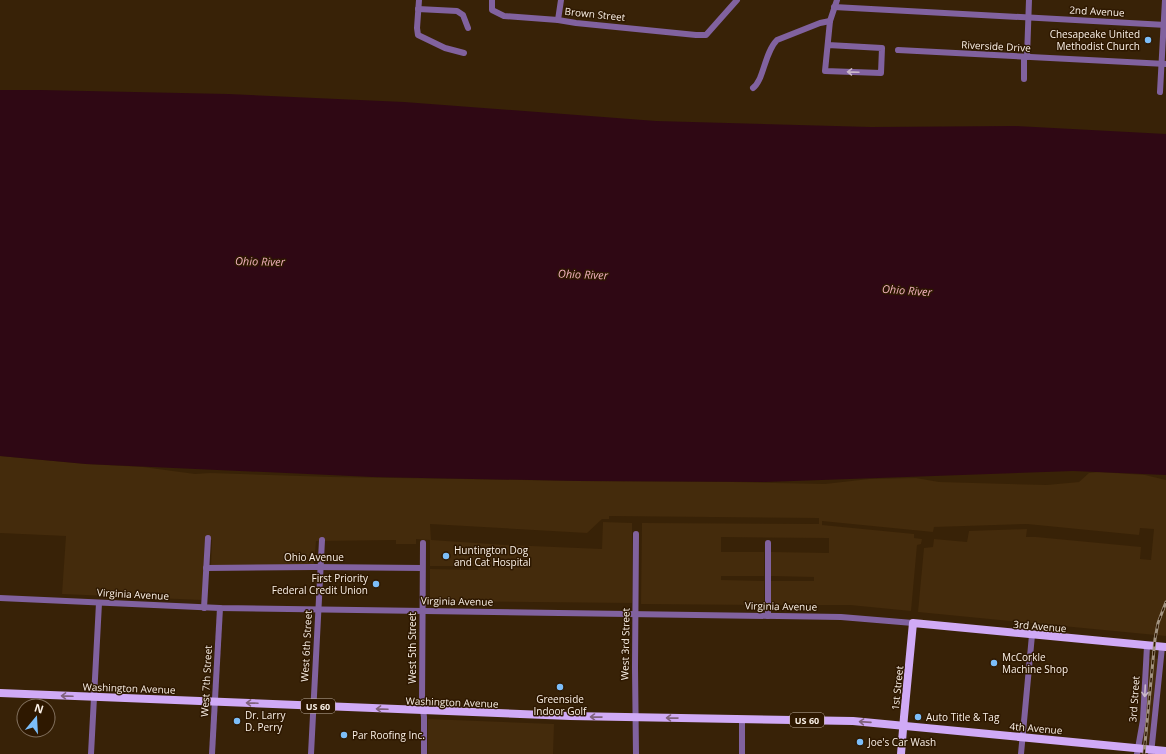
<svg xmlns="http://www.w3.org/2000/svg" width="1166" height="754" font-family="'Open Sans',sans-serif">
<rect width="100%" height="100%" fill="#382207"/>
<g fill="#442b0c">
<polygon points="0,456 86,464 143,467 195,474 210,473 332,477 580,481 733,482 825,484 869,479 916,478 939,482 1047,485 1079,482 1089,473 1099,472 1145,475 1166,480 1166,636 918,612 924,548 933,547 934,539 967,542 969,531 1027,529 1026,537 1036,537 1141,547 1140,559 1151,560 1154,529 1140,528 1139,535 1027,524 934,527 933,532 822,521 822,525 914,534 914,538 922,539 921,544 917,545 911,611 850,605 771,605 771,581 814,581 814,577 771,576 771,552 829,553 829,538 721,537 721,552 764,552 764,576 721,576 721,580 764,581 764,605 641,604 642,523 819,524 819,518 609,516 609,519 602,519 587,533 430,524 431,540 506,545 602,549 603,522 632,523 632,603 430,601 430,569 478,570 478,566 430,566 430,540 416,539 416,544 396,544 396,540 316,541 314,565 211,565 212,540 205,539 202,600 62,594 66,536 0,533"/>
<polygon points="1148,658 1160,659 1152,740 1140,739"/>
<polygon points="428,719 554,724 553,754 428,754"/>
</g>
<polygon fill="#2f0814" points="0,90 40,90 228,94 404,102 656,121 871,127 1015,126 1166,134 1166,475 1073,471 765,482 580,481 373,477 86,464 0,456"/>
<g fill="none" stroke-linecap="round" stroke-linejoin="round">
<g stroke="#81629f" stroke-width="6">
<polyline points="419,0 417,28 418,35 445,48 464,53"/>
<polyline points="492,0 492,10 504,16 558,20 576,23 696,35 706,35 737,0"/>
<polyline points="834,7 1166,25"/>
<polyline points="418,9 457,11 463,15 468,28"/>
<polyline points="558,20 561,0"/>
<polyline points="828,45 882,48 881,73 825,71 830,21 837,0"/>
<polyline points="898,50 1166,64"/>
<polyline points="1027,57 1029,0"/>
<polyline points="1024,79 1024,57"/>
<path d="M 753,88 C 757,85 758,82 760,78 C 765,66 768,49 777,40 L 820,23 L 830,21"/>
<polyline points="1160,92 1165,0"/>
<polyline points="423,543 422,702 424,717 424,754"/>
<polyline points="206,568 314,567 422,568"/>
<polyline points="0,598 220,608 841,617 913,623"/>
<polyline points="204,608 208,538"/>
<polyline points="768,616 768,543"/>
<polyline points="91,754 99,603"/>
<polyline points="212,754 220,608"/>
<polyline points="311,754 322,540"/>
<polyline points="636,754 635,667 636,534"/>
<polyline points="742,754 742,719"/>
<polyline points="1021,754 1032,635"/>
<polyline points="1137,754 1143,720 1147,646"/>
<polyline points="1151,754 1162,647"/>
</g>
<g stroke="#d0aaf6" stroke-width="8">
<polyline points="0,693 570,716 853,721 1166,751"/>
<polyline points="901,754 904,717 913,623 1166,647"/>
</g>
<defs>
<polyline id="rail" points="1144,754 1155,639 1158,623 1166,602"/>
</defs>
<use href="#rail" stroke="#a29381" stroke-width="3"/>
<use href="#rail" stroke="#2e1800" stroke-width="1.5" stroke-dasharray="4.5" stroke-linecap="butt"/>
</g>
<defs><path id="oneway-shaft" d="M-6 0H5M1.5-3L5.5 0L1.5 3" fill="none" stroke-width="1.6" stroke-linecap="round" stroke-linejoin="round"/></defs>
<g stroke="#cab8ca">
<use href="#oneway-shaft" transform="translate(853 72) rotate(-178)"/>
<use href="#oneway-shaft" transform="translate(1145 691) rotate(93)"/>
</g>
<g stroke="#7f617b">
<use href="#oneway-shaft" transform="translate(67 696) rotate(-178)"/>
<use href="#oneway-shaft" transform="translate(252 703) rotate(-178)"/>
<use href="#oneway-shaft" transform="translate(382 709) rotate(-178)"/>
<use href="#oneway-shaft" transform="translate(596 717) rotate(-179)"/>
<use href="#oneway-shaft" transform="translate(672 718) rotate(-179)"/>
<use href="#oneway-shaft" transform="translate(865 722) rotate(-176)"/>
</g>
<g fill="#7cbef9" stroke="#2e1800" stroke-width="1.5">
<circle cx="1148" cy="40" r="4"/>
<circle cx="446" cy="556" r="4"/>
<circle cx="376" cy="584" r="4"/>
<circle cx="994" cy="663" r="4"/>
<circle cx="560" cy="687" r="4"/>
<circle cx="918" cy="717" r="4"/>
<circle cx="237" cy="721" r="4"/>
<circle cx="344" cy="735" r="4"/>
<circle cx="860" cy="742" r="4"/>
</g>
<g text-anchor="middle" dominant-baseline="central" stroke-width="3" stroke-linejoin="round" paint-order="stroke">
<g fill="#2e1800" stroke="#beb0a2" stroke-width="1">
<rect x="301" y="699" width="34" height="14" rx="3"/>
<rect x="790" y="713" width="34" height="14" rx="3"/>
</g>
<g font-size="9" font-weight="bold" fill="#fbf1e7">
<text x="318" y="706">US 60</text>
<text x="807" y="720">US 60</text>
</g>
<g font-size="10" fill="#fbf1e7" stroke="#2e1800">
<text transform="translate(1097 11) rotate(3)">2nd Avenue</text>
<text transform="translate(595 14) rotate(6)">Brown Street</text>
<text transform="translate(996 46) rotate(3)">Riverside Drive</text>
<text x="314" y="557">Ohio Avenue</text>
<text transform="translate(133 594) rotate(3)">Virginia Avenue</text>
<text transform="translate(457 601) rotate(1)">Virginia Avenue</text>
<text transform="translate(781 606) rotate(1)">Virginia Avenue</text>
<text transform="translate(1040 626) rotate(5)">3rd Avenue</text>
<text transform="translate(625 644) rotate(-89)">West 3rd Street</text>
<text transform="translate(306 646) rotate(-87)">West 6th Street</text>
<text transform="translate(412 648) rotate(-90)">West 5th Street</text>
<text transform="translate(206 681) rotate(-87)">West 7th Street</text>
<text transform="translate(129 688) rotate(2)">Washington Avenue</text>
<text transform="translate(897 688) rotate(-84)">1st Street</text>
<text transform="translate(1134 699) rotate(-86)">3rd Street</text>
<text transform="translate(452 702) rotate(2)">Washington Avenue</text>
<text transform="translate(1036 728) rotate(5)">4th Avenue</text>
</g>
<g font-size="10" fill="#fbf1e7" stroke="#2e1800" text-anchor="start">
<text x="1140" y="34" text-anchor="end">Chesapeake United<tspan x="1140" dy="12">Methodist Church</tspan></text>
<text x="454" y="550">Huntington Dog<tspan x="454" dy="12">and Cat Hospital</tspan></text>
<text x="368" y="578" text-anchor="end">First Priority<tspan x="368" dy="12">Federal Credit Union</tspan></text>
<text x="1002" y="657">McCorkle<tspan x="1002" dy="12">Machine Shop</tspan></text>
<text x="560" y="699" text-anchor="middle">Greenside<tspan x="560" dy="12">Indoor Golf</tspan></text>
<text x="245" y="715">Dr. Larry<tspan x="245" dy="12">D. Perry</tspan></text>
<text x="926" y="717">Auto Title &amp; Tag</text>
<text x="352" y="735">Par Roofing Inc.</text>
<text x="868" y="742">Joe's Car Wash</text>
</g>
<g font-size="11" font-style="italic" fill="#f2b2be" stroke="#2e1800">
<text transform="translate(260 261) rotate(1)">Ohio River</text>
<text transform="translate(583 274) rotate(2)">Ohio River</text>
<text transform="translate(907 290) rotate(4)">Ohio River</text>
</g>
</g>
<g transform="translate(36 718) rotate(18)"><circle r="19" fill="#2e1800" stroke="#806f5c"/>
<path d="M0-3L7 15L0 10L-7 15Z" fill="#7cbef9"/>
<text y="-6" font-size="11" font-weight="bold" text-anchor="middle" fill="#fbf1e7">N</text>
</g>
</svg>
